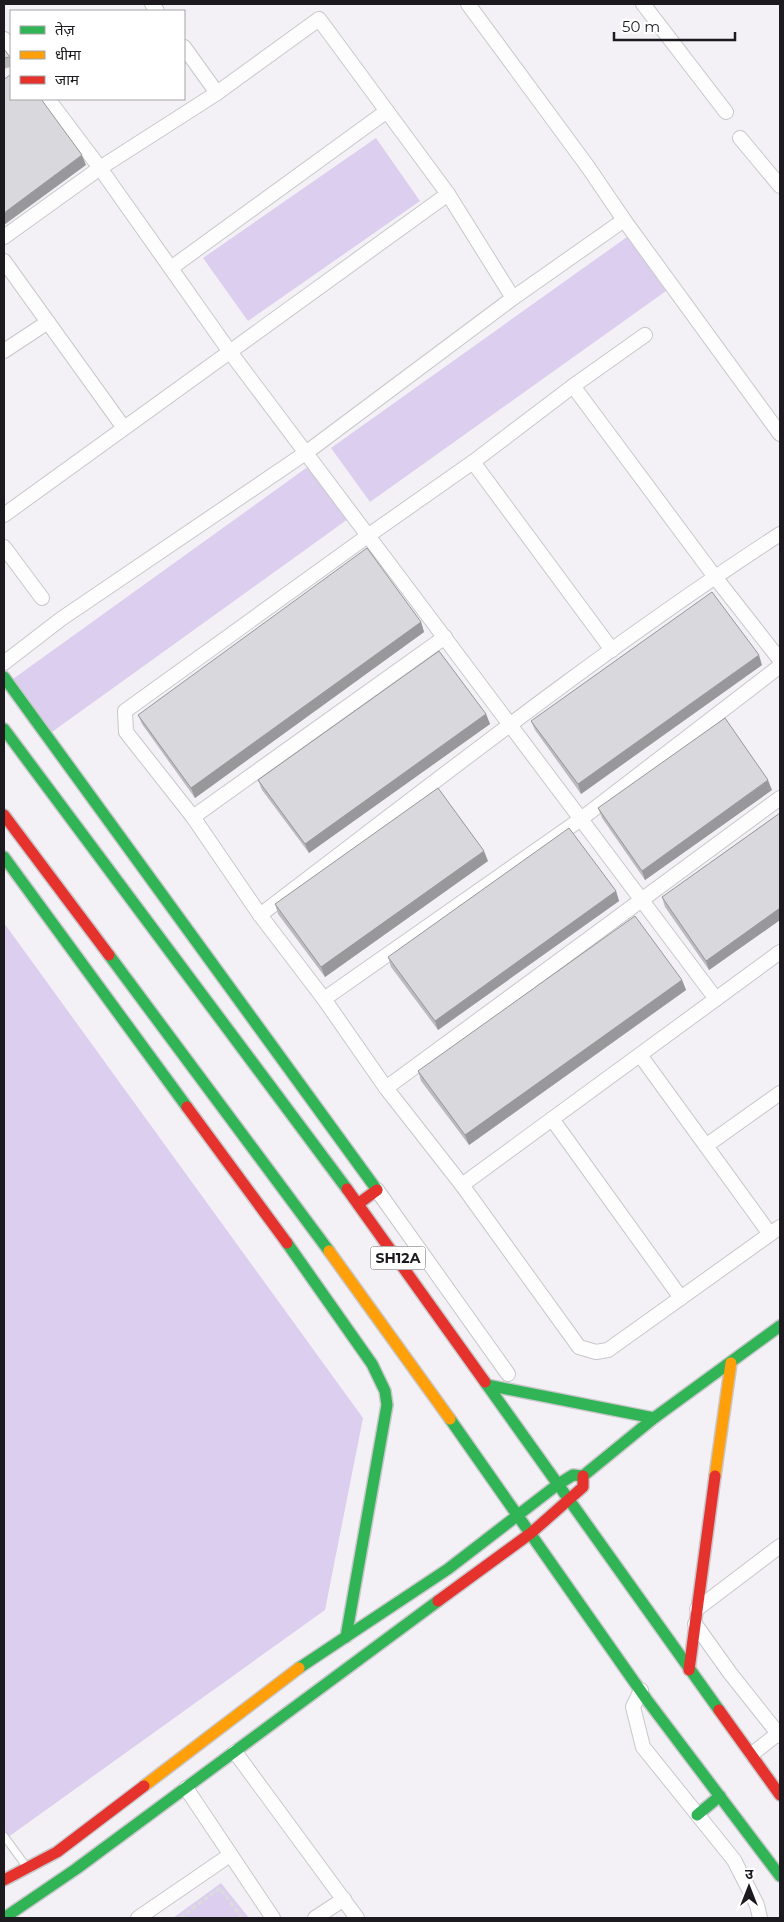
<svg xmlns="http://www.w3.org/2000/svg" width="784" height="1922" font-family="Montserrat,'Noto Sans Devanagari',sans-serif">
<rect width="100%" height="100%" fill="#f3f1f6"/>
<g fill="#dcceee">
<polygon points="376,138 420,201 248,321 203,258"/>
<polygon points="627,237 666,291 370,502 331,448"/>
<polygon points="309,466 348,519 45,737 6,684"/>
<polygon points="4,923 363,1418 325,1610 4,1840"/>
<polygon points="221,1883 249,1918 173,1918"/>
</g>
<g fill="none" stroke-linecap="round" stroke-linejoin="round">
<defs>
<polyline id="lane" points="4,1836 26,1866"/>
<g id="street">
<polyline points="152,4 157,11"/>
<polyline points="468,4 588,167 624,220 780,434"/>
<polyline points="643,4 726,112"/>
<polyline points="4,39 11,49"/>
<polyline points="184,47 217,93"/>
<polyline points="48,99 100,168 230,352 716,999"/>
<polyline points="740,138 780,186"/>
<polyline points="4,237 100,168 217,93 319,19 448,194 513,298"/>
<polyline points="4,261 124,428"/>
<polyline points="171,268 387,111"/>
<polyline points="645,335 573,386 473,462 369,535 125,711 126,732 193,817 260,915 324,999 386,1088 462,1185 579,1347 596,1352 608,1350 780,1227"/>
<polyline points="4,351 48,322"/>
<polyline points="573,386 715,577 780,660"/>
<polyline points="473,462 612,650"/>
<polyline points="4,515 448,194"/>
<polyline points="4,547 42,598"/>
<polyline points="4,663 61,619 307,452 513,298 624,220"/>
<polyline points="193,817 445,637"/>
<path d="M 260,915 C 431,785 600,651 780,534"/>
<polyline points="324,999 581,819 780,666"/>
<polyline points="640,1055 770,1234"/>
<polyline points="386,1088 780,798"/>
<polyline points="552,1119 681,1298"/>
<polyline points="707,1145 780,1093"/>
<polyline points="462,1185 780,952"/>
<polyline points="377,1190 508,1374"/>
<polyline points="697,1609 780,1546"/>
<polyline points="695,1624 730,1673 780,1736"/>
<polyline points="641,1690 633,1707 643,1747 734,1860 757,1905 760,1918"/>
<polyline points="235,1752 357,1918"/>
<polyline points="752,1754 780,1732"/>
<polyline points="186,1788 273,1918"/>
<polyline points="138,1918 230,1855"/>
<polyline points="315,1918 344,1899"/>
</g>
<g id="fast">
<polyline points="4,677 377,1190"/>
<polyline points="4,729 347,1189"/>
<polyline points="4,857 187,1107"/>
<polyline points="109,955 329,1251"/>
<polyline points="287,1243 372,1364 385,1391 387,1405 346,1637"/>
<polyline points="485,1382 719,1710"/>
<polyline points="487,1385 654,1418"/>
<polyline points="450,1419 647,1700 780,1876"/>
<polyline points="299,1668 448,1569 557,1485 573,1475 583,1476 654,1418 780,1326"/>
<polyline points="697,1815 720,1796"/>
<polyline points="4,1918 76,1869 438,1601"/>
</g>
<g id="slow">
<polyline points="329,1251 450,1419"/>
<polyline points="715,1476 731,1363"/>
<polyline points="144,1786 299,1668"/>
</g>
<g id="jam">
<polyline points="4,815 109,955"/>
<polyline points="187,1107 287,1243"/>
<polyline points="347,1189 485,1382"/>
<polyline points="358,1204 377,1190"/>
<polyline points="438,1601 531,1533 583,1487 583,1476"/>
<polyline points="689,1670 715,1476"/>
<polyline points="719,1710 780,1795"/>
<polyline points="4,1880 57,1852 144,1786"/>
</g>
</defs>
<use href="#lane" stroke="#c8c7cb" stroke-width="9"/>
<use href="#street" stroke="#c8c7cb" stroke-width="16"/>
<use href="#fast" stroke="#c8c7cb" stroke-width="14"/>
<use href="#slow" stroke="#c8c7cb" stroke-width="14"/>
<use href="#jam" stroke="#c8c7cb" stroke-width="14"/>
<polyline stroke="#dddcdd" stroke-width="3" stroke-dasharray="5 2.5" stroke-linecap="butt" points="180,1918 220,1888 242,1918"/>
<use href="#lane" stroke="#fdfdfe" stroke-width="7"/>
<use href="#street" stroke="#fdfdfe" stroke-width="14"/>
<use href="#fast" stroke="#30b455" stroke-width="11"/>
<use href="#slow" stroke="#ff9f0a" stroke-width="11"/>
<use href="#jam" stroke="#e5322d" stroke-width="11"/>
</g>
<g fill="#bbbabd">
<polygon points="4,49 10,57 11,61 11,67 6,68 4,70"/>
<polygon points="421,622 424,632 195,798 142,724 138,715"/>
<polygon points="762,665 581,794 535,730 531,721"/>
<polygon points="486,714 490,724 309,853 262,790 258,780"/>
<polygon points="772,790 645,880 602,818 598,808"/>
<polygon points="780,813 780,920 709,970 665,907 662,897"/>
<polygon points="488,861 325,977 278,914 275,904"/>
<polygon points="616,891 619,901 438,1030 391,967 388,957"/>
<polygon points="682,980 686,990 469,1145 421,1081 418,1071"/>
</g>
<g fill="#98979a">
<polygon points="82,155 86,165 4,225 4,213"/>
<polygon points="421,622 424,632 195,798 191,788"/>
<polygon points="759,655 762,665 581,794 578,784"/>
<polygon points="486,714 490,724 309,853 305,844"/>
<polygon points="768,780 772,790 645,880 642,871"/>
<polygon points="484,851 488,861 325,977 321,967"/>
<polygon points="616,891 619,901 438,1030 435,1021"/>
<polygon points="780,908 780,920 709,970 706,961"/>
<polygon points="682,980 686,990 469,1145 465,1135"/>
</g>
<g fill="#d9d8dc" stroke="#98979a">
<polygon points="4,49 10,57 4,58"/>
<polygon points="11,74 11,99 41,99 82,155 4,213 4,79 6,78"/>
<polygon points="367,548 421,622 191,788 138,715"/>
<polygon points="712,592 759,655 578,784 531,721"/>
<polygon points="439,651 486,714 305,844 258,780"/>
<polygon points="725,718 768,780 642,871 598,808"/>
<polygon points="438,788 484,851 321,967 275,904"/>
<polygon points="780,813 780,908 706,961 662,897"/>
<polygon points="569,828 616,891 435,1021 388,957"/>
<polygon points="635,916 682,980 465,1135 418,1071"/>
</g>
<g text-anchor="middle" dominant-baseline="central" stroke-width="5" stroke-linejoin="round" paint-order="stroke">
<rect fill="#fff" stroke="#605f62" stroke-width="1" x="370.5" y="1246.5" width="55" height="23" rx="4"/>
<g font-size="14" font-weight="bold" fill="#1c1a1e">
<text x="398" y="1258">SH12A</text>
</g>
</g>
<rect width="784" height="1922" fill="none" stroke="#1c1a1e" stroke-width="10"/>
<rect x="10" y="10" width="175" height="90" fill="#ffffff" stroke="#a4a3a5"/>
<rect x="20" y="26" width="25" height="8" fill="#30b455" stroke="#a4a3a5"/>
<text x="55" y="35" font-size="15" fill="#1c1a1e">तेज़</text>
<rect x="20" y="51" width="25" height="8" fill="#ff9f0a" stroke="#a4a3a5"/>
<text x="55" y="60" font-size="15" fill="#1c1a1e">धीमा</text>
<rect x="20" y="76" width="25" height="8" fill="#e5322d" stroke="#a4a3a5"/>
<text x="55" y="85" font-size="15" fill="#1c1a1e">जाम</text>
<g transform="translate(749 1887)" stroke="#ffffff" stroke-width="4" paint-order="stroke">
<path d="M0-4L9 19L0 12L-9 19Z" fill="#1c1a1e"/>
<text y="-8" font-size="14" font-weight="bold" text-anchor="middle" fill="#1c1a1e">उ</text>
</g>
<path d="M614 32v8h121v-8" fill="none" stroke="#1c1a1e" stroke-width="2.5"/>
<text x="622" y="32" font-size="15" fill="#1c1a1e" stroke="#ffffff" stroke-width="4" paint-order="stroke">50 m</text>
</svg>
